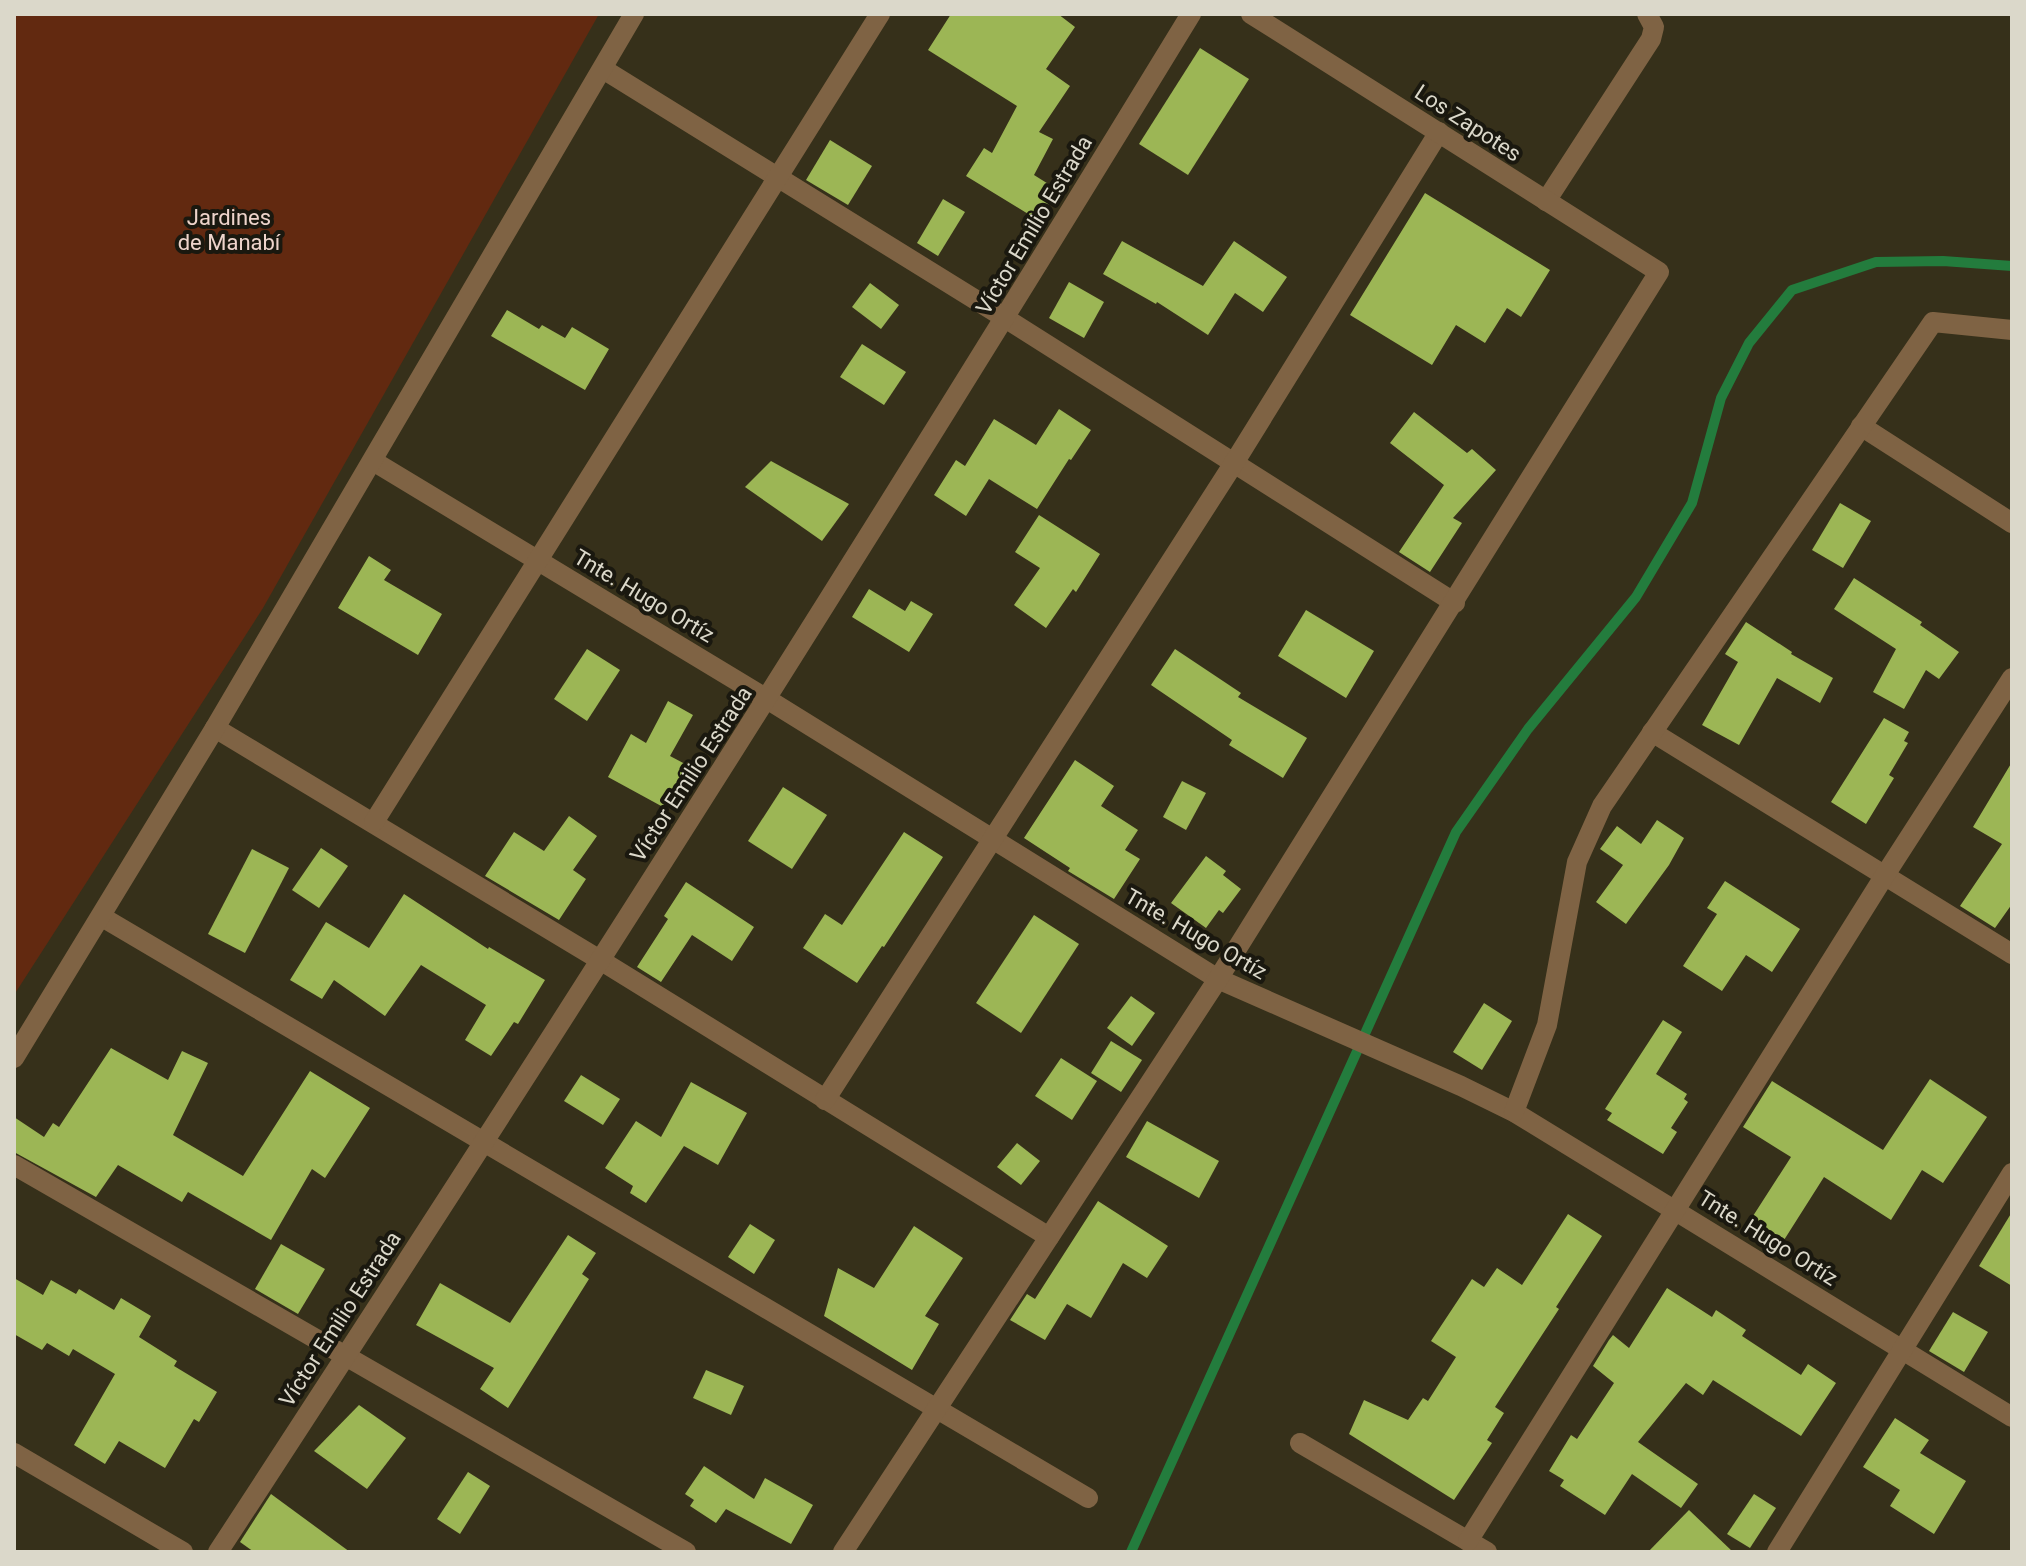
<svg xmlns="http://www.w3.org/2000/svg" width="2026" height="1566" font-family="Roboto,sans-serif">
<rect width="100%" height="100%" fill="#36301a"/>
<polygon fill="#622910" points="14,14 599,14 263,608 14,995"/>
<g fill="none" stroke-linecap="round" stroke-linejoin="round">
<polyline stroke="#237c3d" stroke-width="10" points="1131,1552 1456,832 1528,729 1636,597 1692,503 1721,398 1749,343 1792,290 1876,262 1943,261 2012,266"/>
</g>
<g fill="#9cb655">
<polygon points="951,14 1058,14 1075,27 1046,69 1070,86 1039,132 1053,139 1034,175 1058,190 1038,220 966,176 984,148 992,153 1017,106 928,50"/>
<polygon points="1200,48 1249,79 1188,175 1139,144"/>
<polygon points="830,140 872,166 848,205 806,180"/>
<polygon points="1425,193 1550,270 1521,317 1507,308 1485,343 1456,325 1432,365 1350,315"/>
<polygon points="943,199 965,212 938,256 917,243"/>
<polygon points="1122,241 1203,286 1234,241 1287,277 1263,312 1235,293 1208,335 1157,302 1156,304 1103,274"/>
<polygon points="1069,282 1104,302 1084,338 1049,318"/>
<polygon points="870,283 899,305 881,329 852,307"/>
<polygon points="507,310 539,329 542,325 565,338 572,327 609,349 585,390 491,336"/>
<polygon points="862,344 906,372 884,405 840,377"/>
<polygon points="1059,409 1091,430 1071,460 1069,459 1037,509 989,479 966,516 934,495 956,460 965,466 994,419 1036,445"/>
<polygon points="1414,412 1467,453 1472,449 1496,470 1453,518 1462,523 1430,572 1399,552 1444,485 1390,443"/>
<polygon points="771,461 849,504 822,541 745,487"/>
<polygon points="1840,503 1871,521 1843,568 1812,550"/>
<polygon points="1039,515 1100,554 1076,592 1073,589 1046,628 1014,605 1040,568 1015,552"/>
<polygon points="369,556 391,570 384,580 442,614 418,655 338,608"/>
<polygon points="1854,578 1922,622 1920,625 1959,652 1939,679 1926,670 1904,709 1873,692 1896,649 1834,609"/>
<polygon points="869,589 905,611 911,601 933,614 909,652 852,617"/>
<polygon points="1306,610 1374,651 1346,698 1278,656"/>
<polygon points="1746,622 1792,652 1791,654 1833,678 1820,703 1777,678 1739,745 1702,725 1738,662 1725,654"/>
<polygon points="587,649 620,670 587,721 554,699"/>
<polygon points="1175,649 1241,693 1238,697 1307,738 1283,778 1229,745 1232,740 1151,685"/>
<polygon points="668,701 693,715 670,756 687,765 663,807 608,777 631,734 646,743"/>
<polygon points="1884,718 1909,732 1904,741 1908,743 1889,775 1894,778 1866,824 1831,802"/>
<polygon points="1075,760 1114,786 1101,806 1138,830 1125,850 1140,859 1114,899 1068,871 1070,868 1024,838"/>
<polygon points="2012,762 2012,904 1995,928 1960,906 2002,844 1973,827"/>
<polygon points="1182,781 1206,793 1186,830 1163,817"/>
<polygon points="783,787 827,815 792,869 748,841"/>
<polygon points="569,816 597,836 573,870 586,879 559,920 485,876 514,832 544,851"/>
<polygon points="1657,820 1684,838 1669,865 1626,924 1596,902 1623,865 1600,849 1617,826 1641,844"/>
<polygon points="904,832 943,857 884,947 882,946 857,983 803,948 825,914 842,925"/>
<polygon points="321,848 348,866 319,908 292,890"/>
<polygon points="252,849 289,868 245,953 208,934"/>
<polygon points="1206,856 1226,871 1223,875 1241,889 1223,913 1219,910 1206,928 1171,903"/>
<polygon points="1725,881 1800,929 1772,972 1746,955 1722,991 1683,966 1717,914 1707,908"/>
<polygon points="686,882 754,927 732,961 692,935 661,982 637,967 668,919 664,916"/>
<polygon points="404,894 488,949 489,947 545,980 518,1024 514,1022 491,1056 465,1040 486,1005 421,965 385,1016 334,980 322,999 290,980 326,922 369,948"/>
<polygon points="1034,915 1079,944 1021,1033 976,1003"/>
<polygon points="1131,996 1155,1013 1132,1046 1107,1028"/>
<polygon points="1484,1003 1512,1021 1482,1070 1453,1052"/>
<polygon points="1663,1020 1682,1032 1656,1074 1687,1094 1684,1099 1688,1102 1671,1128 1677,1132 1663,1154 1607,1120 1612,1113 1605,1109"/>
<polygon points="1111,1041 1142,1060 1121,1092 1091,1073"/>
<polygon points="111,1048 168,1080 182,1051 208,1063 173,1135 243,1176 310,1071 370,1108 325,1178 312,1169 271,1240 188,1192 182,1202 118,1165 96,1197 14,1152 14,1117 44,1137 53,1123 59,1127"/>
<polygon points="1061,1058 1097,1081 1072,1120 1035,1096"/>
<polygon points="581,1075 620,1099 603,1125 564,1101"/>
<polygon points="1930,1079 1987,1117 1943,1183 1922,1170 1891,1220 1824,1177 1777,1251 1744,1230 1791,1157 1743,1127 1772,1081 1883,1150"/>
<polygon points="691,1082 747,1113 718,1165 684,1146 646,1203 630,1193 633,1186 605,1168 636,1121 661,1137"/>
<polygon points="1147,1121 1219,1161 1199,1198 1126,1157"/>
<polygon points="1017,1143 1040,1161 1021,1185 997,1167"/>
<polygon points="1098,1201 1168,1246 1147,1278 1123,1263 1091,1318 1067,1304 1045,1340 1010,1320 1027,1294 1035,1299"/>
<polygon points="2012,1212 2012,1286 1979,1266"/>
<polygon points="1568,1214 1602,1236 1556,1307 1559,1309 1495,1407 1504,1413 1487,1440 1492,1443 1454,1500 1349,1434 1364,1400 1408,1420 1423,1398 1428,1401 1456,1357 1431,1341 1472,1279 1484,1287 1497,1268 1522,1285"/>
<polygon points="750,1224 775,1240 754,1274 728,1257"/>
<polygon points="914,1226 963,1258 925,1316 939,1324 912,1370 824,1316 838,1268 874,1288"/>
<polygon points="568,1235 596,1253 582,1274 589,1279 508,1408 480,1389 494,1368 416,1325 440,1283 510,1323"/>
<polygon points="281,1244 325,1269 298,1314 255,1289"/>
<polygon points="14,1278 43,1295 51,1280 76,1294 79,1289 114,1310 121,1298 151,1316 139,1337 177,1361 174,1366 217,1392 199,1422 194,1419 165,1468 119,1441 105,1464 74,1445 115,1374 73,1349 69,1356 47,1343 42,1350 14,1334"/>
<polygon points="1667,1288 1712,1317 1716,1310 1746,1330 1742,1336 1801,1375 1808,1364 1836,1383 1801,1436 1713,1380 1703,1395 1686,1383 1638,1442 1698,1484 1681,1508 1632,1474 1605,1515 1560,1486 1564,1480 1549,1471 1571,1435 1577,1439 1614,1383 1593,1366 1609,1340 1613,1335 1629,1348"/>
<polygon points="1953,1312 1988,1332 1964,1372 1929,1351"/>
<polygon points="706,1370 744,1386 731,1415 693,1398"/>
<polygon points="359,1405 406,1438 367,1489 314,1451"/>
<polygon points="1895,1418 1929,1440 1920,1453 1966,1481 1934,1534 1890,1506 1900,1490 1863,1467"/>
<polygon points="704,1466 754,1499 765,1478 813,1505 791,1544 726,1509 716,1523 690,1506 694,1500 685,1494"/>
<polygon points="468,1472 490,1486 460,1534 437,1519"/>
<polygon points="271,1494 350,1552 254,1552 240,1542"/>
<polygon points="1754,1494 1776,1508 1750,1548 1727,1534"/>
<polygon points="1689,1510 1733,1552 1648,1552"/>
</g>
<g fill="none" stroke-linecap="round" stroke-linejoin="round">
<g stroke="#7f6344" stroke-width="20">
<polyline points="603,69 1005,318 1455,603"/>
<polyline points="1546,201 1651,39 1654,27 1647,14"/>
<polyline points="1861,426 2012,523"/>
<polyline points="373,461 767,699 1218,979 1461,1086 1514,1112 2012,1417"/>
<polyline points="215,728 600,960 1049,1237"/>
<polyline points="1652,732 2012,954"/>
<polyline points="374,822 880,14"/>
<polyline points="102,917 1088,1498"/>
<polyline points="14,1058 215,728 634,14"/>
<polyline points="825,1100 1234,463 1439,132"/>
<polyline points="1514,1112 1547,1025 1577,862 1602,806 1933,322 2012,330"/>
<polyline points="14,1165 686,1552"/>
<polyline points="1300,1443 1487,1552"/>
<polyline points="14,1453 183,1552"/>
<polyline points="1468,1541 1885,875 2012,678"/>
<path d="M 218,1552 C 550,1044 875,532 1191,14"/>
<polyline points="843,1552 1218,979 1659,272 1251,14"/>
<polyline points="1777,1552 2012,1173"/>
</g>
</g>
<g text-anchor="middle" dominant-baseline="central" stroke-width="8" stroke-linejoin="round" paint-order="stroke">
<g font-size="22" fill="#dbd8ca" stroke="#1a180f">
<text transform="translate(1468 123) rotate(33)">Los Zapotes</text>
<text transform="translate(1034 225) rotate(-59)">Víctor Emilio Estrada</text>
<text transform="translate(644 596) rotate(31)">Tnte. Hugo Ortíz</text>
<text transform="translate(691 774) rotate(-57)">Víctor Emilio Estrada</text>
<text transform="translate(1196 934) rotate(30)">Tnte. Hugo Ortíz</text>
<text transform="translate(1768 1238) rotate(32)">Tnte. Hugo Ortíz</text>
<text transform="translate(340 1319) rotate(-57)">Víctor Emilio Estrada</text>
</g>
<g font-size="22" fill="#eed4cb" stroke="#1a180f">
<text x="229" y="217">Jardines<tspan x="229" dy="25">de Manabí</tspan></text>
</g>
</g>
<rect width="2026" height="1566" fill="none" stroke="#dbd8ca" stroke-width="32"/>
</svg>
